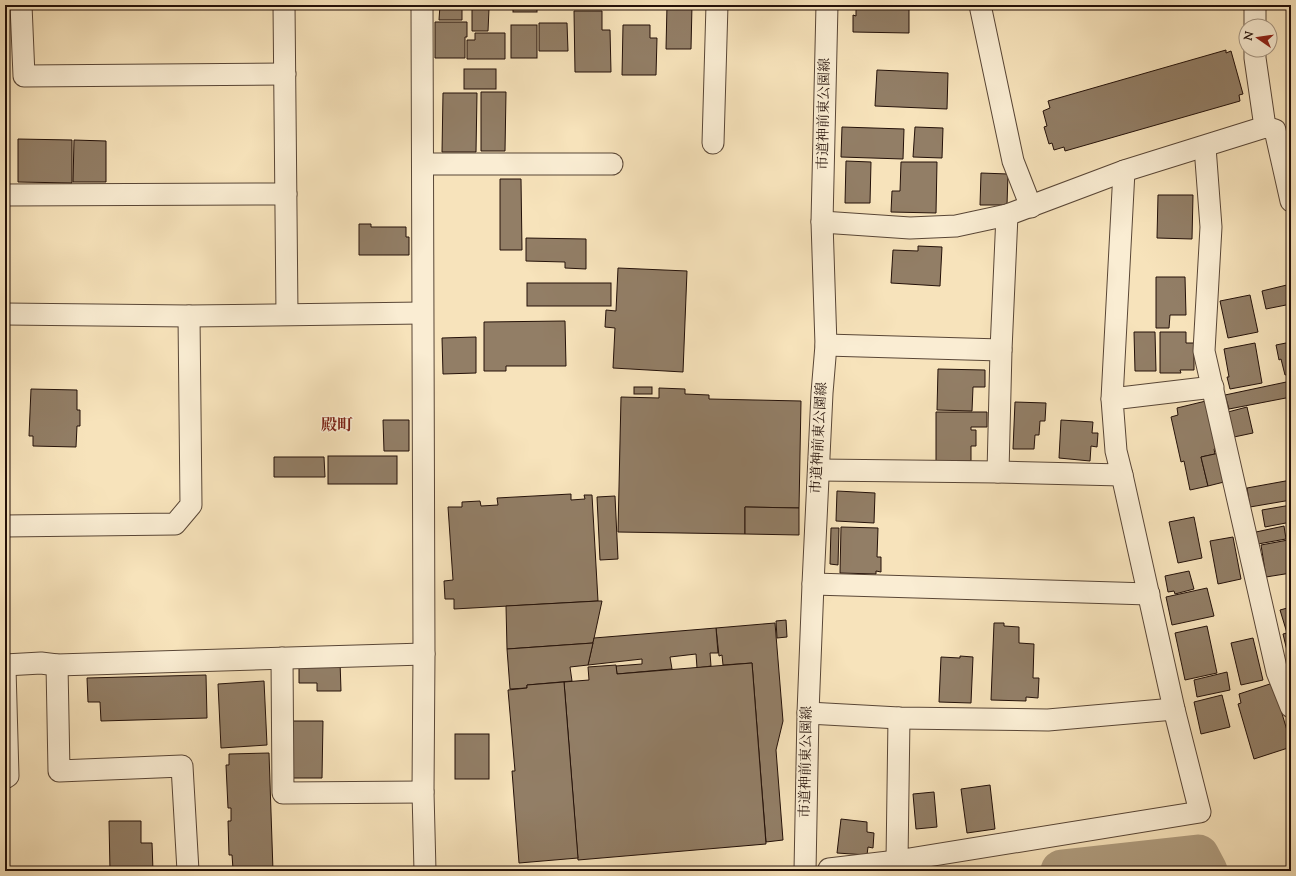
<svg xmlns="http://www.w3.org/2000/svg" width="1296" height="876" font-family="'Sorts Mill Goudy','Noto Serif JP',serif">
<rect width="100%" height="100%" fill="#f7e3bb"/>
<filter id="stains"><feTurbulence type="fractalNoise" baseFrequency=".005" numOctaves="4"/><feColorMatrix values="0 0 0 0 .2 0 0 0 0 .09 0 0 0 0 .02 0 0 0 .5 -.17"/></filter>
<radialGradient id="worn" r=".72"><stop offset=".6" stop-color="#630" stop-opacity="0"/><stop offset="1" stop-color="#630" stop-opacity=".3"/></radialGradient>
<polygon fill="#af9c7e" stroke="#77644f" points="1201,840 1215,871 1178,871 1168,847"/>
<g fill="none" stroke-linecap="round" stroke-linejoin="round">
<g stroke="#6a5644" stroke-width="1">
<polyline points="1181,871 1175,851 1198,845 1199,846 1210,871"/>
<polyline points="1186,871 1181,854 1195,851 1196,852 1205,871"/>
</g>
<polyline stroke="#af9c7e" stroke-width="43" points="1062,871 1198,856 1206,871"/>
</g>
<g fill="#927e66" stroke="#241109">
<polygon points="440,5 462,5 462,20 439,20"/>
<rect x="513" y="5" width="24" height="7"/>
<polygon points="667,5 692,5 691,49 666,49"/>
<polygon points="856,5 909,5 909,33 853,32 853,15 856,16"/>
<polygon points="472,9 489,9 488,31 472,31"/>
<polygon points="574,11 602,11 602,30 610,30 611,72 575,72"/>
<polygon points="435,22 467,22 467,37 465,37 465,58 435,58"/>
<polygon points="539,23 567,23 568,51 539,51"/>
<rect x="511" y="25" width="26" height="33"/>
<polygon points="623,25 650,25 650,38 657,38 656,75 622,75"/>
<polygon points="475,33 505,33 505,59 467,59 467,40 475,40"/>
<polygon points="1226,50 1226,53 1231,51 1243,94 1239,95 1240,101 1065,151 1064,147 1054,150 1052,143 1049,144 1044,127 1047,126 1043,111 1050,108 1048,101"/>
<rect x="464" y="69" width="32" height="20"/>
<polygon points="877,70 948,73 947,109 875,106"/>
<polygon points="481,92 506,92 505,151 481,151"/>
<polygon points="443,93 477,93 476,152 442,152"/>
<polygon points="842,127 904,129 903,159 841,157"/>
<polygon points="915,127 943,128 942,158 913,157"/>
<polygon points="18,139 72,140 72,183 18,182"/>
<polygon points="74,140 106,141 106,182 73,182"/>
<polygon points="846,161 871,162 870,203 845,203"/>
<polygon points="901,162 937,162 936,213 891,212 892,191 900,191"/>
<polygon points="981,173 1008,174 1007,205 980,205"/>
<polygon points="500,179 521,179 522,250 500,250"/>
<polygon points="1158,195 1193,195 1192,239 1157,238"/>
<polygon points="359,224 371,224 371,227 406,227 406,237 409,237 409,255 359,255"/>
<polygon points="526,238 586,239 586,269 565,268 565,262 526,261"/>
<polygon points="918,246 942,247 940,286 891,283 893,250 918,251"/>
<polygon points="618,268 687,271 683,372 613,368 615,328 605,327 606,310 616,311"/>
<polygon points="1156,277 1185,277 1186,315 1170,315 1169,328 1156,328"/>
<rect x="527" y="283" width="84" height="23"/>
<polygon points="1291,284 1291,304 1266,309 1262,291"/>
<polygon points="1250,295 1258,332 1228,338 1220,301"/>
<polygon points="565,321 566,366 506,366 506,371 484,371 484,322"/>
<polygon points="1134,332 1155,332 1156,371 1135,371"/>
<polygon points="1160,332 1186,332 1186,343 1194,343 1194,370 1180,370 1181,373 1160,373"/>
<polygon points="476,337 476,373 443,374 442,338"/>
<polygon points="1291,342 1291,374 1285,375 1281,359 1279,360 1276,345"/>
<polygon points="1255,343 1262,383 1230,389 1227,377 1229,377 1224,349"/>
<polygon points="938,369 985,370 985,387 973,387 972,411 937,410"/>
<polygon points="1291,381 1291,397 1229,409 1225,395"/>
<rect x="634" y="387" width="18" height="7"/>
<polygon points="659,388 685,389 685,394 709,395 709,399 801,401 799,508 745,507 745,534 618,532 621,397 659,398"/>
<polygon points="31,389 77,390 77,410 80,410 80,426 77,426 76,447 33,446 33,436 29,436"/>
<polygon points="1210,400 1220,447 1214,449 1215,454 1201,457 1208,486 1190,490 1184,461 1181,462 1171,417 1178,415 1177,408"/>
<polygon points="1015,402 1046,403 1045,421 1040,421 1039,435 1035,435 1034,449 1013,449"/>
<polygon points="1247,407 1253,433 1234,437 1228,412"/>
<polygon points="936,412 987,412 987,427 971,427 971,430 976,430 976,446 971,446 971,461 936,461"/>
<polygon points="383,420 409,420 409,451 384,451"/>
<polygon points="1061,420 1093,422 1092,433 1098,433 1097,447 1091,446 1090,461 1059,458"/>
<polygon points="1224,452 1224,482 1208,486 1201,457"/>
<rect x="328" y="456" width="69" height="28"/>
<polygon points="274,457 324,457 325,477 274,477"/>
<polygon points="1291,480 1291,500 1250,507 1247,488"/>
<polygon points="837,491 875,493 874,523 836,521"/>
<polygon points="571,494 571,500 585,499 584,495 592,495 598,601 454,609 454,599 445,599 444,581 453,580 448,507 462,507 462,502 480,501 481,506 498,505 497,498"/>
<polygon points="615,496 618,559 600,560 597,497"/>
<polygon points="1291,505 1291,522 1265,527 1262,510"/>
<polygon points="745,507 799,508 799,535 745,534"/>
<polygon points="1194,517 1202,558 1178,563 1169,522"/>
<polygon points="1284,526 1286,539 1258,544 1256,532"/>
<polygon points="841,527 878,528 877,557 881,557 881,572 876,571 876,574 840,573"/>
<polygon points="831,528 839,528 838,565 830,564"/>
<polygon points="1233,537 1241,579 1218,584 1210,541"/>
<polygon points="1288,540 1291,560 1291,573 1266,577 1261,545"/>
<polygon points="1189,571 1194,589 1175,594 1174,591 1168,592 1165,576"/>
<polygon points="1207,588 1214,616 1172,625 1166,597"/>
<polygon points="598,601 602,601 593,643 507,649 506,606"/>
<polygon points="1291,607 1291,659 1289,659 1283,634 1287,633 1280,610"/>
<polygon points="786,620 787,637 777,638 776,621"/>
<polygon points="775,623 783,721 776,750 783,840 766,842 752,663 723,665 722,655 719,656 716,628"/>
<polygon points="994,623 1004,623 1004,626 1019,627 1019,643 1034,644 1033,678 1039,678 1038,698 1026,697 1026,701 991,700"/>
<polygon points="1207,626 1217,673 1185,680 1175,633"/>
<polygon points="716,628 718,653 710,653 711,666 697,668 696,654 670,657 672,669 617,674 616,666 642,664 642,659 588,665 594,638"/>
<polygon points="1253,638 1263,680 1241,685 1231,643"/>
<polygon points="593,643 588,665 570,667 572,681 527,685 527,688 510,689 507,649"/>
<polygon points="960,656 973,657 971,703 939,702 941,657 960,658"/>
<polygon points="340,661 341,691 317,691 317,683 299,683 299,662"/>
<polygon points="752,663 766,844 578,860 564,682 589,680 588,667 616,665 617,674"/>
<polygon points="1227,672 1230,690 1197,697 1194,680"/>
<polygon points="206,675 207,718 101,721 100,702 88,702 87,678"/>
<polygon points="264,681 267,745 221,748 218,684"/>
<polygon points="564,682 578,858 519,863 512,771 515,771 508,690 527,688 527,685"/>
<polygon points="1273,683 1291,744 1291,747 1254,759 1238,704 1241,703 1239,694"/>
<polygon points="1222,695 1230,727 1201,734 1194,702"/>
<polygon points="291,721 323,721 322,778 291,778"/>
<rect x="455" y="734" width="34" height="45"/>
<polygon points="269,753 273,871 230,871 229,869 233,869 232,855 229,855 228,821 231,821 231,808 228,808 226,765 229,765 229,754"/>
<polygon points="990,785 995,829 967,833 961,789"/>
<polygon points="934,792 937,827 916,829 913,794"/>
<polygon points="841,819 867,822 867,832 874,833 873,848 868,847 867,855 837,853"/>
<polygon points="109,821 141,821 141,843 152,843 153,871 110,871"/>
</g>
<g fill="none" stroke-linecap="round" stroke-linejoin="round">
<defs>
<g id="street">
<polyline points="21,5 24,76 285,74"/>
<polyline points="284,5 287,314"/>
<polyline points="422,5 424,654 423,792 425,871"/>
<polyline points="980,5 1013,161 1031,207"/>
<polyline points="1255,26 1255,5"/>
<polyline points="1265,127 1275,130 1291,201"/>
<polyline points="713,143 717,5"/>
<polyline points="1205,147 1211,227 1204,351 1277,672 1291,707"/>
<polyline points="423,164 612,164"/>
<polyline points="5,195 286,194"/>
<polyline points="822,222 910,228 956,226 1007,215 1124,171 1265,127 1255,58 1255,50"/>
<polyline points="5,314 189,316 422,313"/>
<polyline points="826,345 1001,350"/>
<polyline points="1112,399 1124,171"/>
<polyline points="819,470 998,472 1122,475 1116,451 1112,399 1213,387"/>
<polyline points="998,472 1001,350 1007,215"/>
<polyline points="5,526 175,524 191,505 189,316"/>
<polyline points="813,584 1149,594"/>
<polyline points="282,658 283,793 423,792"/>
<polyline points="5,665 41,663 57,665 424,654"/>
<polyline points="57,665 59,771 182,766 188,871"/>
<polyline points="5,668 8,776 5,778"/>
<polyline points="808,713 899,718 1048,720 1174,709"/>
<polyline points="899,718 897,861 1200,812 1174,709 1122,475"/>
<polyline points="829,869 897,861"/>
<polyline points="805,871 808,713 813,584 822,393 826,345 822,222 827,5"/>
</g>
</defs>
<use href="#street" stroke="#594636" stroke-width="23"/>
<use href="#street" stroke="#faedd3" stroke-width="21"/>
</g>
<g text-anchor="middle" dominant-baseline="central" stroke-width="3" stroke-linejoin="round" paint-order="stroke">
<g font-size="14" fill="#241109" stroke="#faedd3">
<text transform="translate(825 114) rotate(-89)">市道神前東公園線</text>
<text transform="translate(820 438) rotate(-87)">市道神前東公園線</text>
<text transform="translate(807 762) rotate(-89)">市道神前東公園線</text>
</g>
<g font-size="16" font-weight="bold" fill="#7a1f14" stroke="#faedd3">
<text x="337" y="426">殿町</text>
</g>
</g>
<rect width="1296" height="876" fill="none" stroke="#f7e3bb" stroke-width="20"/>
<rect x="6" y="6" width="1284" height="864" fill="none" stroke="#241109" stroke-width="2"/>
<rect x="10" y="10" width="1276" height="856" fill="none" stroke="#241109"/>
<g transform="translate(1258 38) rotate(283)"><circle r="19" fill="#faedd3" stroke="#a49582"/>
<path d="M0-3L7 15L0 10L-7 15Z" fill="#8f2418"/>
<text y="-6" font-size="11" font-weight="bold" text-anchor="middle" fill="#241109">N</text>
</g>
<rect width="100%" height="100%" filter="url(#stains)"/>
<rect width="100%" height="100%" fill="url(#worn)"/>
</svg>
